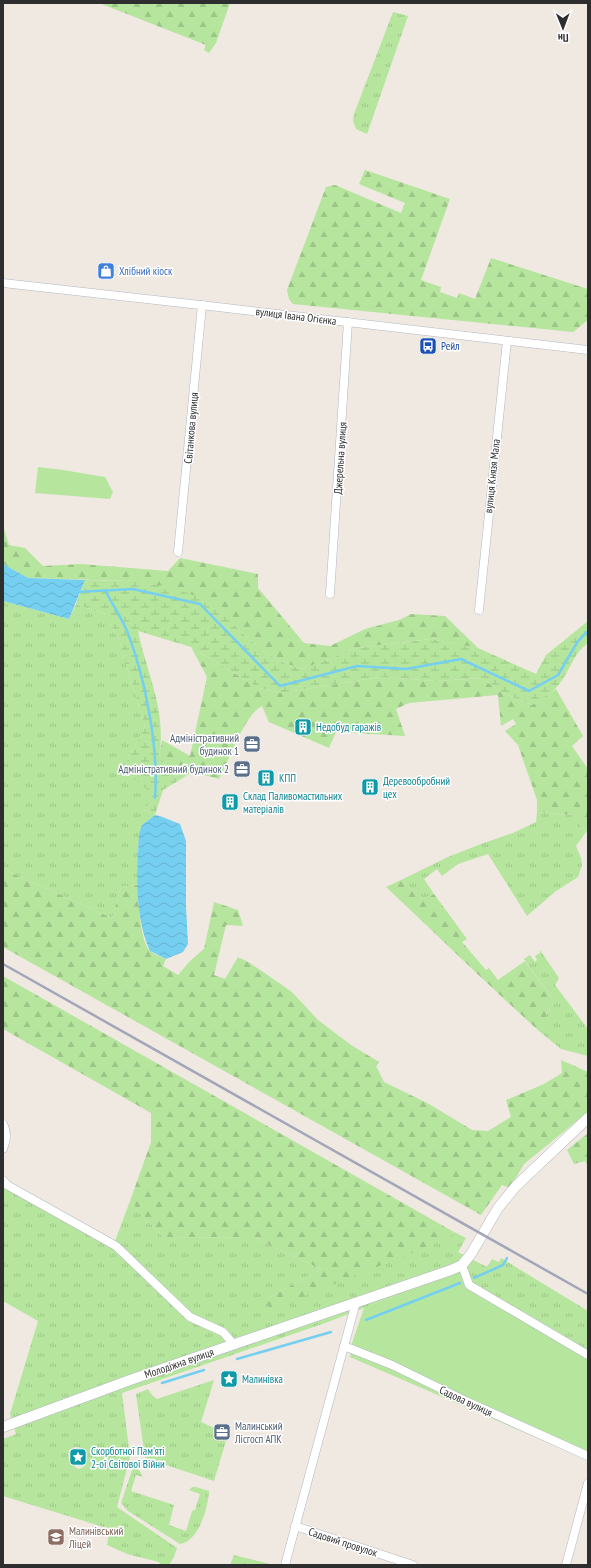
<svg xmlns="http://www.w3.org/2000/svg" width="591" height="1568" font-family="'PT Sans Narrow',sans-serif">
<defs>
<pattern id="grass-tufts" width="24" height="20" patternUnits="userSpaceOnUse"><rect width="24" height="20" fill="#b6e59e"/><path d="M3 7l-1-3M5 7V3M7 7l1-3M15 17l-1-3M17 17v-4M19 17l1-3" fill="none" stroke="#9dc588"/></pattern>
<pattern id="forest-firs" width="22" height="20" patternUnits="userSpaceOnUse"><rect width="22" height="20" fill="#b6e59e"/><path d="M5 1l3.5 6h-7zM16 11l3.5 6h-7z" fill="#9dc588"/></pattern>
<pattern id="wetland-marsh" width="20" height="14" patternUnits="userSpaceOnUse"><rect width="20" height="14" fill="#b6e59e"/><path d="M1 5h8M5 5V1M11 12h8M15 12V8" fill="none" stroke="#9dc588"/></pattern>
<pattern id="water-waves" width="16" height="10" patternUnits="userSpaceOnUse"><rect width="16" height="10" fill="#75cff0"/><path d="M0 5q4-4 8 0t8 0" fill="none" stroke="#66b2ce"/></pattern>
</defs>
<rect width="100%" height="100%" fill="#efe9e1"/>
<g fill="url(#grass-tufts)" fill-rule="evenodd">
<polygon points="393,12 408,16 367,134 356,129 353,121 354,114"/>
<polygon points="3,601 69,619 76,604 104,614 118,637 145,726 123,769 154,795 144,810 155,815 142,825 138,849 138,885 121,887 112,918 3,869"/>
<polygon points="537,812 572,815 586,832 576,846 581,858 582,865 578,877 556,891 527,916 488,854 458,864 442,876 437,869 424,879 434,894 422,899 401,880 448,857 481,844 513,833 536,822"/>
<polygon points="540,950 559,978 555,985 588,1029 588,1056 561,1049 539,1031 547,1026 546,1016 554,1001 524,959 530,955 535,962 537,960 535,956 540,953"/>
<path d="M 3,1182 L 115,1241 L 130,1201 L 164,1238 L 252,1237 L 321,1269 L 263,1301 L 449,1238 L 454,1232 L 466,1238 L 458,1252 L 487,1267 L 492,1259 L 499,1262 L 501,1258 L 588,1311 L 588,1357 L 478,1296 L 452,1274 L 444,1277 L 328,1322 L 122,1393 L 130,1457 L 117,1507 L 177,1548 L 174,1557 L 169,1565 L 161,1565 L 159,1562 L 127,1554 L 107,1545 L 110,1529 L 3,1496 L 3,1439 L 16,1434 L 10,1414 L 38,1321 L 3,1301 ZM 75,1447 L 82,1448 L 87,1453 L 85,1466 L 79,1469 C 70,1465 67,1459 69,1450 Z"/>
<polygon points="214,1380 201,1422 228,1434 214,1481 145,1458 136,1394 148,1389 152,1395 157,1399"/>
<path d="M 138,1468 L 143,1477 L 136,1475 L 131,1491 L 174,1505 L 169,1525 L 186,1531 L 192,1511 L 195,1510 L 200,1494 L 189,1490 L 192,1487 L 196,1487 L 209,1491 C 208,1508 199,1541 180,1544 L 128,1511 L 121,1503 L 132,1470 Z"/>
<polygon points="234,1555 274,1565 230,1565"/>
</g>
<g fill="url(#forest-firs)">
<polygon points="99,3 230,3 216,43 209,53 204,50 206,45"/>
<polygon points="365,170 450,199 421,280 441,287 440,292 457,298 459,293 475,299 491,258 588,289 588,320 573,332 293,304 289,299 287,290 326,187 335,185 401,213 405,203 359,184"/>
<polygon points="4,529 9,545 25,548 43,566 81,564 168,571 180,558 258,574 258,588 304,643 330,646 365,629 399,620 411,614 445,616 478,648 429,639 358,648 302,669 284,663 265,652 244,635 131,581 28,578 3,564"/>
<path d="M 191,647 L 259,688 L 281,693 L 379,677 L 438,681 L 481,678 L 501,692 L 532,705 L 556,689 L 583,736 L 572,746 L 588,769 L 588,831 L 586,832 L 572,815 L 537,812 L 537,800 L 518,745 L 505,731 L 516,724 L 513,719 L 501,726 L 498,695 L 409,703 L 396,709 L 405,736 L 336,732 L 329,748 L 269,722 L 262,706 C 244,715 229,761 219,779 L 192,772 L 178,781 L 159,756 L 162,740 L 190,756 L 207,677 Z"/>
<path d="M 3,869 L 112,918 L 121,887 L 138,885 C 138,900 140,939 149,950 C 152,954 161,957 166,959 L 163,966 L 178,975 L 190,961 L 204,949 L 214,902 L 238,910 L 243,926 L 226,925 L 214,975 L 225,979 L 238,957 L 250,963 L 292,992 L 318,1020 L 351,1045 L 379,1062 L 376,1066 L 384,1082 L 429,1104 L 472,1130 L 488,1131 L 511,1117 L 506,1100 L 544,1084 L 562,1073 L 561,1060 L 588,1072 L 588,1112 L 524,1164 L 510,1188 L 502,1185 L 481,1215 L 3,947 Z"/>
<path d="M 401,880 L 422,899 L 434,894 L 467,939 L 462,942 L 486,970 L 489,968 L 498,980 L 525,961 L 554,1001 L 546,1016 L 548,1026 L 539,1031 C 487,984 437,935 386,887 Z"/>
<polygon points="3,976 454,1232 449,1238 272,1309 263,1301 321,1269 252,1237 164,1238 130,1201 151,1142 151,1113 3,1029"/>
<polygon points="588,1133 588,1167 585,1161 574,1164 567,1150"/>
</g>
<path fill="url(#wetland-marsh)" d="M 85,580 L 131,581 L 170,587 L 210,601 L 244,635 L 265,652 L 284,663 L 302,669 L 358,648 L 430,639 L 478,648 L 536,674 L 546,655 L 588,621 L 588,643 C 572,654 569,675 555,689 C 549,695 540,700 532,705 L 501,692 L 481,678 L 438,681 L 379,677 L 281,693 L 259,688 L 191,647 L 138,631 C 147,675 167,710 159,756 L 178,781 L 163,790 L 155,815 L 144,810 L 153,795 L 123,769 L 145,726 L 118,637 L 104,614 L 76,604 Z"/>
<g fill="#b6e59e">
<polygon points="38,467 63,470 105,477 113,492 110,499 35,493"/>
<polygon points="453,1274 478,1296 588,1357 588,1460 350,1357 352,1343 364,1308 444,1277"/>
</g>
<g fill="url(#water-waves)">
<polygon points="3,564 28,578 85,580 69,619 3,601"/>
<path d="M 155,815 C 165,817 171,821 180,824 L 186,841 L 186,907 L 188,944 L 183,952 L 166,959 L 150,951 C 134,915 137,873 139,834 L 142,825 Z"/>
</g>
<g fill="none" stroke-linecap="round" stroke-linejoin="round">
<g stroke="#75cff0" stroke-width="2.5">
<path d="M 105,590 C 112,604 121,617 127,631 C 145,676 159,749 155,798"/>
<polyline points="77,592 133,589 200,604 280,686 357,666 406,669 461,659 529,691 558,675 578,641 588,631"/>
<polyline points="474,1278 503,1265 507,1258"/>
<polyline points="366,1320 460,1283"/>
<polyline points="237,1359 331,1332"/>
<polyline points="162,1383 204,1370"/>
</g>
<defs>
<g id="minor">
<polyline points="3,283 218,307 588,350"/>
<polyline points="178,552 202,305"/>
<polyline points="330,594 348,322"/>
<polyline points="479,610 507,341"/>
<path d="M 3,1124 C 8,1133 6,1140 3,1149"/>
<polyline points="3,1180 7,1185 116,1246 190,1317 223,1332 230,1340 232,1345"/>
<polyline points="462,1265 469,1285 588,1355"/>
<polyline points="344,1346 392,1365 468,1402 588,1456"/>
<polyline points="295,1526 413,1565"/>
<polyline points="285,1565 356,1302"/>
<polyline points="566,1565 588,1483"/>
</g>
<polyline id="tertiary" points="3,1427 130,1380 451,1270 462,1265 471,1254 498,1208 516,1186 588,1118"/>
</defs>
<use href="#minor" stroke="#b4b7c1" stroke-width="9"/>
<use href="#tertiary" stroke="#b4b7c1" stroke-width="11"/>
<use href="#minor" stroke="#fff" stroke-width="8"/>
<use href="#tertiary" stroke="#fff" stroke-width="10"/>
<polyline stroke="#a3a6b8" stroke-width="2.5" points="3,964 588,1294"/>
</g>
<defs>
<symbol id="shop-square" viewBox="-11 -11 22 22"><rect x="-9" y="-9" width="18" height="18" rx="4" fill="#3f7fe0" stroke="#fff"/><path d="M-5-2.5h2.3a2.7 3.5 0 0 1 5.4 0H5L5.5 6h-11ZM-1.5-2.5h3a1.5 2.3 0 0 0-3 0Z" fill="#fff"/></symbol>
<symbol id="bus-square" viewBox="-11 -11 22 22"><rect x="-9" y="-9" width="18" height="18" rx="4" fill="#1a4fb4" stroke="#fff"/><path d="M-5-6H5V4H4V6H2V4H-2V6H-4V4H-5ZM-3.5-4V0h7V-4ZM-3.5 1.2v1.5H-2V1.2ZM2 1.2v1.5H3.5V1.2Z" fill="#fff"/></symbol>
<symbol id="building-square" viewBox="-11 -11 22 22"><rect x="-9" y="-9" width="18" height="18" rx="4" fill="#0f9aa8" stroke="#fff"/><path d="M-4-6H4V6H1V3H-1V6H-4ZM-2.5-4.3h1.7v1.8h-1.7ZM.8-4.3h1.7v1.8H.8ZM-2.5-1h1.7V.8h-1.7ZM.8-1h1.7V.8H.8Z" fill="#fff"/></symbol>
<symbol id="office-square" viewBox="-11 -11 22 22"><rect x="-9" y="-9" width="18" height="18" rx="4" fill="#5c6f8a" stroke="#fff"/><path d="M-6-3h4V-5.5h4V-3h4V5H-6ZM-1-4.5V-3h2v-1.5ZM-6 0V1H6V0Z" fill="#fff"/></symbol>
<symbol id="sight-square" viewBox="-11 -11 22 22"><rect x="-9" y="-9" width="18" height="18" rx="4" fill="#0f9aa8" stroke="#fff"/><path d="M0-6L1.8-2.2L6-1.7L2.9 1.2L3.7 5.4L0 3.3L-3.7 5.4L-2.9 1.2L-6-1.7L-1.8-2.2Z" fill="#fff"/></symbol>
<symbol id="school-square" viewBox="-11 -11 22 22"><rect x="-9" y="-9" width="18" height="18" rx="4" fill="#8d6e63" stroke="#fff"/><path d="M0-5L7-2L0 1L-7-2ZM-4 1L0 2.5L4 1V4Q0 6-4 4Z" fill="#fff"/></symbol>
</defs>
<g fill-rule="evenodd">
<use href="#shop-square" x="96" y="261" width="20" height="20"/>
<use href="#bus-square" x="418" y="336" width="20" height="20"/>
<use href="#building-square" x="293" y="717" width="20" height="20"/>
<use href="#office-square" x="242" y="734" width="20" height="20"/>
<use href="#office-square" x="232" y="759" width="20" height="20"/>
<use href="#building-square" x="256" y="768" width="20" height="20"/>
<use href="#building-square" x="360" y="777" width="20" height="20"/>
<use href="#building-square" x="220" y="792" width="20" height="20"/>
<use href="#sight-square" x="219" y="1369" width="20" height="20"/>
<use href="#office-square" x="212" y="1422" width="20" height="20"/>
<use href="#sight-square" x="68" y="1447" width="20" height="20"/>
<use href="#school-square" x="46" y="1527" width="20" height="20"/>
</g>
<g text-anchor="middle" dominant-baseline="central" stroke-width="3" stroke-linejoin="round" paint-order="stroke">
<g font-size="11" fill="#366cbe" stroke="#fff" text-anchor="start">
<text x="119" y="271">Хлібний кіоск</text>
</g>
<g font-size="11" fill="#2e2e2e" stroke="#fff">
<text transform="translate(296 316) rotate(7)">вулиця Івана Огієнка</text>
<text transform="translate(191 428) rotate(-85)">Світанкова вулиця</text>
<text transform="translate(340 458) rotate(-86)">Джерельна вулиця</text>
<text transform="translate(492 476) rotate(-84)">вулиця Князя Мала</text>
<text transform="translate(179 1363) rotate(-19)">Молодіжна вулиця</text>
<text transform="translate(466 1401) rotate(25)">Садова вулиця</text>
<text transform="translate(343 1542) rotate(18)">Садовий провулок</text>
</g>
<g font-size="11" fill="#164399" stroke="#fff" text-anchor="start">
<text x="441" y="346">Рейл</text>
</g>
<g font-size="11" fill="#0d838f" stroke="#fff" text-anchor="start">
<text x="316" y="727">Недобуд гаражів</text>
<text x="279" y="778">КПП</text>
<text x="383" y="781">Деревообробний<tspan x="383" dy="13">цех</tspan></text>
<text x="243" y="796">Склад Паливомастильних<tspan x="243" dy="13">матеріалів</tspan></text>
<text x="242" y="1379">Малинівка</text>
<text x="91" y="1451">Скорботної Пам'яті<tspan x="91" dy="13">2-ої Світової Війни</tspan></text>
</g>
<g font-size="11" fill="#4e5e75" stroke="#fff" text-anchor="end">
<text x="239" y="738">Адміністративний<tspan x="239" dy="13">будинок 1</tspan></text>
<text x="229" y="769">Адміністративний будинок 2</text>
<text x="235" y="1426" text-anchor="start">Малинський<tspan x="235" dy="13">Лісгосп АПК</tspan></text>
</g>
<g font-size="11" fill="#785e54" stroke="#fff" text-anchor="start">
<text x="69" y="1531">Малинівський<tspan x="69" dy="13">Ліцей</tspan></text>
</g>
</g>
<rect width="591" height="1568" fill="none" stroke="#2e2e2e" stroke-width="8"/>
<g transform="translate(563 28) rotate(179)" stroke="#ffffff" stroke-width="3" paint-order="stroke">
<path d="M0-3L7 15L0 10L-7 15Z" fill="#2e2e2e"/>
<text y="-6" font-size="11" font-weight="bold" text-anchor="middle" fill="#2e2e2e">Пн</text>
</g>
</svg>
